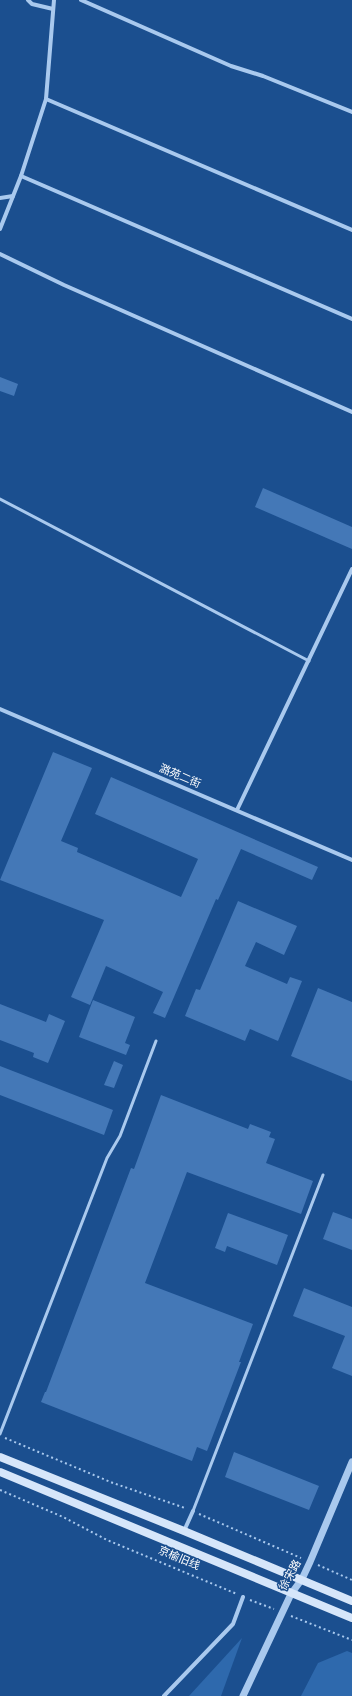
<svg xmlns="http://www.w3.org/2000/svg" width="352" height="1696" font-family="'Varela Round','Noto Sans SC',sans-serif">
<rect width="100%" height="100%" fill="#1b4f8f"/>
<g fill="#2e69ad">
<polygon points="242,1638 221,1696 189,1696"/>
<polygon points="347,1651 352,1653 352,1696 301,1696 318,1663"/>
</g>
<g fill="#4478b7">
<polygon points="0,377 18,384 14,396 0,391"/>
<polygon points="263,488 352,527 352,549 255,507"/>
<polygon points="53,752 92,768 61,841 78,848 77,852 181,897 198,859 95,814 111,777 318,867 312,880 241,849 218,900 216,899 165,1018 153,1013 163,992 106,966 90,1005 71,997 104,920 0,880"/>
<polygon points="238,901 297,926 284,955 256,942 245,966 287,984 290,977 302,981 278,1041 250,1029 245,1041 185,1016 196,989 200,990"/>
<polygon points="318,988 352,1002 352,1081 291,1056"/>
<polygon points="93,1000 135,1017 125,1043 130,1045 126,1055 79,1037"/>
<polygon points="0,1004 46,1022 49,1014 65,1021 48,1063 33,1057 34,1053 0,1040"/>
<polygon points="114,1061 123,1065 114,1088 104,1085"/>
<polygon points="0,1066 113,1110 104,1135 0,1095"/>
<polygon points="161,1095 248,1129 250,1124 271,1132 269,1137 275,1139 266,1163 313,1181 301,1214 187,1172 145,1283 253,1324 239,1362 241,1362 207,1451 197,1447 192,1461 41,1402 45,1392 46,1392 131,1168 134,1169"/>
<polygon points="333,1212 352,1219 352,1250 323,1239"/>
<polygon points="228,1213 288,1235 277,1265 227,1246 225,1252 215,1248"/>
<polygon points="304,1288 352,1307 352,1376 332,1368 345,1336 293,1316"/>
<polygon points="234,1452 319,1486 309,1510 225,1477"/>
</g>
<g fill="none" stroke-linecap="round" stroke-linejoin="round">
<g stroke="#a9c9ee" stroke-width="2" stroke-dasharray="2 3" stroke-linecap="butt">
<polyline points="5,1438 113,1483 185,1508"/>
<polyline points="0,1490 63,1517 107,1540 237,1594"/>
<polyline points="199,1514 301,1558"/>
<polyline points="318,1565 352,1580"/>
<polyline points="250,1600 274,1609"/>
<polyline points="291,1616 352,1640"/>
</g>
<g stroke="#a9c9ee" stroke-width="3">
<polyline points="0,499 309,661"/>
<polyline points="0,1434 107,1158 120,1136 156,1041"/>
<polyline points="193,1511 323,1175"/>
</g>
<g stroke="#a9c9ee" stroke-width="4">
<polyline points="28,0 32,4 53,9"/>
<polyline points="81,0 231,66 263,76 352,112"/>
<polyline points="46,99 352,230"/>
<polyline points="21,176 352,319"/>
<polyline points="0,198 13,196"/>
<polyline points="0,229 21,176 46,99 54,0"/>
<polyline points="0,254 64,285 352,412"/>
<polyline points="0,709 352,860"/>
<polyline points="237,810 352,569"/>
<polyline points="184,1531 193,1511"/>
<polyline points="164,1696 233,1624 243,1597"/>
</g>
<polyline stroke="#a9c9ee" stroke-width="7" points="243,1696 291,1594 302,1579 310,1562 352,1462"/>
<g stroke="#d6e6fa" stroke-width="8">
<polyline points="0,1457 184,1531 352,1601"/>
<polyline points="0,1472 352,1618"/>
</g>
</g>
<g text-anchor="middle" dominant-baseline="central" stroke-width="3" stroke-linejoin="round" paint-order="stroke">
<g font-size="11" fill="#fff" stroke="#1b4f8f">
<text transform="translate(180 776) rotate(23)">潞苑二街</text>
<text transform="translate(179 1558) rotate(23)">京榆旧线</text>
<text transform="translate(290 1575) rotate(-61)">徐宋路</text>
</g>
</g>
</svg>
